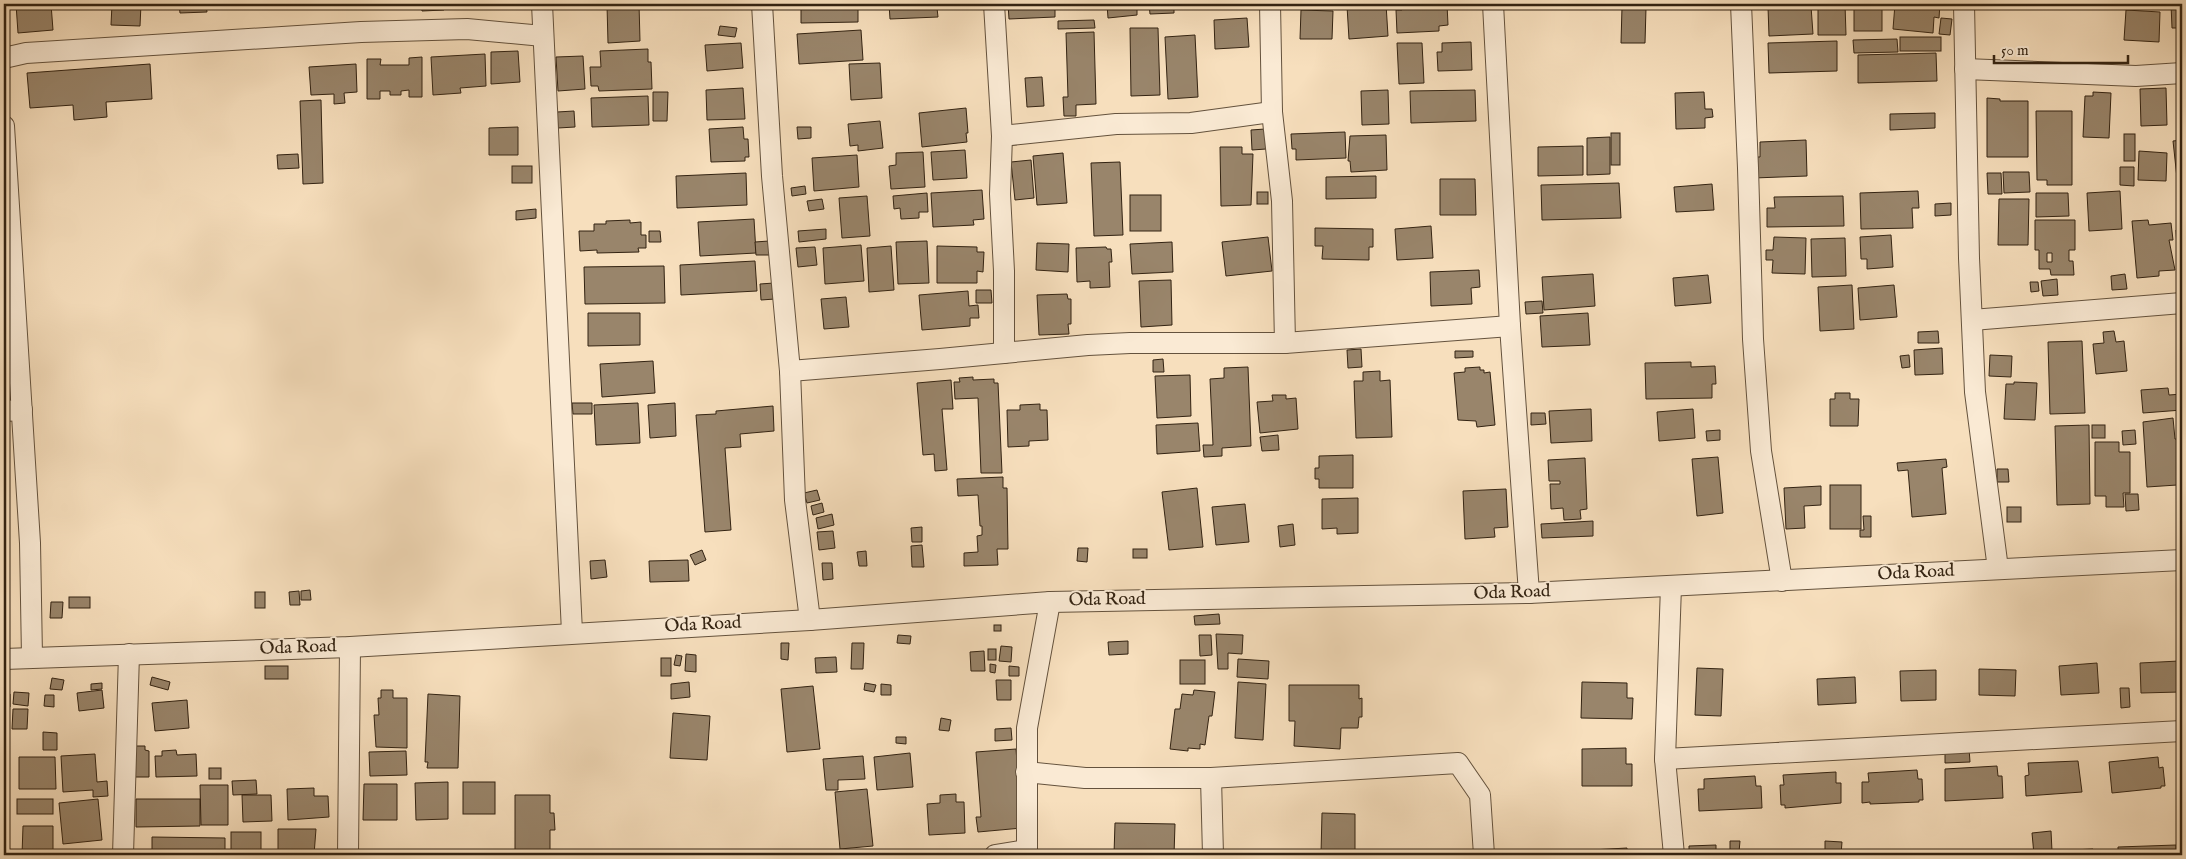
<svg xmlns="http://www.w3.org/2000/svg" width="2186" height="859" font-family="'IM FELL English',serif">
<rect width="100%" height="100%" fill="#f7dfbd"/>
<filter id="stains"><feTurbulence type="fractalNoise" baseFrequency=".004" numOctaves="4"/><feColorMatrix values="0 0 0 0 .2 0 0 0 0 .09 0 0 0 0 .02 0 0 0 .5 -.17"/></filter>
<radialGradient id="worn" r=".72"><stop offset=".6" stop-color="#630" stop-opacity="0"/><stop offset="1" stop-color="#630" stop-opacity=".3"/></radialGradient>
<g fill="#99856b" stroke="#332312" fill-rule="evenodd">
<polygon points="16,4 51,4 53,30 18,33"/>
<polygon points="112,4 141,4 140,26 111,25"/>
<polygon points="179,4 206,4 207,12 180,13"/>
<polygon points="421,4 444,4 444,10 422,11"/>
<polygon points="639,4 640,41 608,43 607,5"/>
<polygon points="801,4 858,4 858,22 801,23"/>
<polygon points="889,4 946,4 946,7 937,8 938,17 890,19"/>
<polygon points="1008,4 1055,4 1055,17 1009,19"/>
<polygon points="1107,4 1137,4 1137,15 1108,18"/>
<polygon points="1149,4 1174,4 1174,13 1150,14"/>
<polygon points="1217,4 1248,4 1248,5 1218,9"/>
<polygon points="1386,4 1388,36 1349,39 1347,6"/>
<polygon points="1402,4 1447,4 1448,25 1439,26 1439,31 1397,33 1396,10 1402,10"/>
<polygon points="1818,4 1845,4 1846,35 1818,35"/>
<rect x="1854" y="4" width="28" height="27"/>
<polygon points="1895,4 1940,4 1939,18 1934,17 1933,33 1893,29"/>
<polygon points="2171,4 2182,4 2182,36 2182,28 2172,28"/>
<polygon points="1811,6 1813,34 1769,36 1768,7"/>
<polygon points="1622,7 1646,8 1645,43 1621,43"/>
<polygon points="1301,10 1333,11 1332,39 1300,39"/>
<polygon points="2126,10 2160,12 2159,42 2124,40"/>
<polygon points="1247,18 1249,47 1215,49 1214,20"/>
<polygon points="1941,18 1952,19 1950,35 1939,34"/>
<polygon points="1094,20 1095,28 1058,29 1058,21"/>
<polygon points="720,26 737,28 735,37 718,35"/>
<polygon points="1130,28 1158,28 1160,95 1131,96"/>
<polygon points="861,30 863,60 799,64 797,34"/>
<polygon points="1094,32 1096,104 1076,105 1076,116 1064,116 1063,97 1068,97 1066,33"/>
<polygon points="1195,35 1198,97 1168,99 1165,37"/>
<rect x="1900" y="37" width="41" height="14"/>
<polygon points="1897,39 1898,52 1854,53 1853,40"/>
<polygon points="1837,41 1837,71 1769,73 1768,43"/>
<polygon points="1471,42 1472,70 1438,71 1437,52 1442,52 1442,43"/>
<polygon points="741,43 743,68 707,71 705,45"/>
<polygon points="1397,43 1422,43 1424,83 1399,84"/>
<polygon points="648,49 648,62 651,62 652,89 599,91 598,86 591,86 590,67 601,67 600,51"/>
<polygon points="518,51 520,82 491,84 491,52"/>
<polygon points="1936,53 1937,81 1858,83 1858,55"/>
<polygon points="485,54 486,86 460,88 461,93 433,95 431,57"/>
<polygon points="583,56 585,89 558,91 556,57"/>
<polygon points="422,57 422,97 409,97 409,90 401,91 401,95 390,95 390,91 380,91 380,99 367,99 367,59 381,59 380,65 409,65 409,58"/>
<polygon points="880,63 882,98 851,100 849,64"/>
<polygon points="150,64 152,99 106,102 107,117 74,120 73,105 30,108 27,73"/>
<polygon points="356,64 357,92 344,93 345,103 334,104 334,94 311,95 309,67"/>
<polygon points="1042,77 1044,106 1027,107 1025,78"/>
<polygon points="743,88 745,119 707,120 706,90"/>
<polygon points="2166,88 2167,125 2141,126 2140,89"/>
<polygon points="1388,90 1389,124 1362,125 1361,91"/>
<polygon points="1475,90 1476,121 1411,123 1410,91"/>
<polygon points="653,92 668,92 667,121 653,121"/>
<polygon points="1704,92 1705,109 1712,109 1713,117 1705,118 1705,128 1676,129 1675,93"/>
<polygon points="2093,92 2111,93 2109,138 2083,137 2085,96 2093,96"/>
<polygon points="648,96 649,125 592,127 591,98"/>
<polygon points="1987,98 2000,99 2000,101 2028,101 2028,157 1987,157"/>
<polygon points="321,100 323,183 303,184 300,101"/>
<polygon points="966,108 968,133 966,133 967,142 922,147 919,113"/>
<polygon points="574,111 575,127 558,128 557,112"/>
<polygon points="2036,111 2072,111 2072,185 2047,185 2047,180 2037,180"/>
<polygon points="1935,113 1935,128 1890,130 1890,114"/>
<polygon points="880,121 883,148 858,151 858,145 850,146 848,124"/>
<polygon points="518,127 518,155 489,155 489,128"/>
<polygon points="743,127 744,139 748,139 749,157 745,157 745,161 711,162 709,129"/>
<polygon points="797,127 811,127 811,138 798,139"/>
<polygon points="1265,129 1266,149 1252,150 1251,130"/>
<polygon points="1345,132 1346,158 1296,160 1296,149 1292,149 1291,134"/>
<rect x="1611" y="133" width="9" height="32"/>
<rect x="2124" y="134" width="11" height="27"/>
<polygon points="1386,135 1387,170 1351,172 1350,161 1348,161 1350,136"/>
<polygon points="1610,137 1610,174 1587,175 1587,138"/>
<polygon points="1806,140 1807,176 1754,178 1754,157 1760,157 1760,142"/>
<polygon points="2182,140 2182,177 2177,178 2173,141"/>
<polygon points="1583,146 1583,175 1538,176 1538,147"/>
<polygon points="1220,147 1242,147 1242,154 1253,154 1251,205 1221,206"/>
<polygon points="965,150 967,178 933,180 931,152"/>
<polygon points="2139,151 2167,153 2166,181 2138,180"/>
<polygon points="923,152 925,187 891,189 889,166 896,165 896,153"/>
<polygon points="1063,153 1067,203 1037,205 1033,156"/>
<polygon points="298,154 299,168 278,169 277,155"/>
<polygon points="857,155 859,187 814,191 812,158"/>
<polygon points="1031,160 1034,198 1015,200 1011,162"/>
<polygon points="1120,162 1123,235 1094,236 1091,163"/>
<rect x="512" y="166" width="20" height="17"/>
<polygon points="2120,167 2134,167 2134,186 2120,185"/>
<polygon points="2003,172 2029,172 2030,192 2004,193"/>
<polygon points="746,173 747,205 677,208 676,176"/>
<polygon points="1987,173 2001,173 2002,194 1988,194"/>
<polygon points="1376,176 1376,198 1326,199 1326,177"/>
<polygon points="1440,179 1475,179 1476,215 1440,215"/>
<polygon points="1619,183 1621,218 1542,220 1541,185"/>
<polygon points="1712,184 1714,210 1676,212 1674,187"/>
<polygon points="805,186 806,194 792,196 791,188"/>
<polygon points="982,190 984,219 973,220 974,225 933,227 931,193"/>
<polygon points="1918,191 1919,208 1912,208 1913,228 1861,229 1860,193"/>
<polygon points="2120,191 2122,229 2089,231 2087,193"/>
<rect x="1257" y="192" width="11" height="12"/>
<polygon points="927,193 928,212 919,212 919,218 901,219 900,208 894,209 893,196"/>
<polygon points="2036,193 2068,193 2069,216 2036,217"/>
<rect x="1130" y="195" width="31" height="36"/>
<polygon points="867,196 870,236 842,238 839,198"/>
<polygon points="1843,196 1844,226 1767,227 1767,208 1775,208 1774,197"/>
<polygon points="822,199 824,209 809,211 807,201"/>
<polygon points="1999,199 2029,199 2028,245 1998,245"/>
<polygon points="1951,203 1951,215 1935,216 1935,204"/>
<polygon points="536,209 536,218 516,220 516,211"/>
<polygon points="754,219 756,253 700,256 698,222"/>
<polygon points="630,220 630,223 641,222 641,235 646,235 646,248 638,248 639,252 597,253 597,250 580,251 579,231 594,231 594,224 606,224 606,221"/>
<path d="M 2035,220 L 2075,220 L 2075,250 L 2069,250 L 2069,261 L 2073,261 L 2074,275 L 2051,275 L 2050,269 L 2039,269 L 2039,250 L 2035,250 ZM 2047,253 L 2052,253 L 2052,262 L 2047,262 Z"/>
<polygon points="2148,220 2149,225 2171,223 2173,240 2169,240 2175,270 2159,271 2159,276 2137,278 2132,221"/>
<polygon points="1431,226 1433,258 1397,260 1395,229"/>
<polygon points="1315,228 1373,229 1373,247 1369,247 1369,260 1322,259 1323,246 1315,246"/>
<polygon points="826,229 826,239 799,242 798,231"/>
<polygon points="2182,229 2182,267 2178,267 2176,230"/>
<polygon points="649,231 660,231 661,242 649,242"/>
<polygon points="1891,235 1893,267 1867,269 1867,259 1861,259 1860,237"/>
<polygon points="1268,237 1272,271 1226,276 1222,242"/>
<polygon points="1774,237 1806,238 1805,274 1772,273 1773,260 1766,260 1766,250 1773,250"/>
<polygon points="1845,238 1846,276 1812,277 1811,239"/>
<polygon points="769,241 770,255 756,255 755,242"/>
<polygon points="927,241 929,283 898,284 896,242"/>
<polygon points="1172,242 1173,272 1132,274 1130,244"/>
<polygon points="1037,243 1069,244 1068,272 1036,270"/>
<polygon points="861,245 864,281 825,284 823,248"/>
<polygon points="891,246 894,290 869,292 867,248"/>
<polygon points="937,246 977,247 977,252 984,252 983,272 977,271 977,283 937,283"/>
<polygon points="815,247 817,265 798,267 796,248"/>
<polygon points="1106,247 1107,249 1111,249 1112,262 1109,262 1110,287 1090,288 1090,281 1077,282 1076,248"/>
<polygon points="755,261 757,291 681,295 680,265"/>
<polygon points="664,266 665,303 585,304 584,267"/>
<polygon points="1479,270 1480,287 1471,288 1472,304 1431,306 1430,272"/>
<polygon points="1593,274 1595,306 1544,310 1542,277"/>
<polygon points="2125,274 2127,289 2112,290 2111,276"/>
<polygon points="1708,275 1711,303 1675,306 1673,278"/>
<polygon points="2057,279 2058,295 2043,296 2041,281"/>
<polygon points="1171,280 1172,325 1141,327 1139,281"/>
<polygon points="2030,282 2038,282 2039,291 2031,292"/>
<polygon points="774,283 775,299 761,300 760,284"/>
<polygon points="1852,285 1854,329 1820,331 1818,287"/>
<polygon points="1894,285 1897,317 1860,320 1858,288"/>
<polygon points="976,290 991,290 992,303 976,303"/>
<polygon points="968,291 969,306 978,305 979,318 970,318 970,326 922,330 919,295"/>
<polygon points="1067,294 1068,299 1071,299 1071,324 1068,324 1069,334 1039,335 1037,295"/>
<polygon points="846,297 849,327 824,329 821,299"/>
<polygon points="1542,301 1543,313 1526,314 1525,302"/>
<polygon points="588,313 640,313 640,345 588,346"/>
<polygon points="1588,313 1590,345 1542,347 1540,316"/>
<polygon points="1938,331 1939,343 1918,343 1918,332"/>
<polygon points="2114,331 2116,342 2124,341 2127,371 2096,374 2093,344 2104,343 2103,332"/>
<polygon points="2082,341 2085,413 2050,414 2048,342"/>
<polygon points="1942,348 1943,374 1915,375 1914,350"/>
<polygon points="1361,349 1362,367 1348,368 1347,350"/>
<polygon points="1455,351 1473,351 1473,357 1455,358"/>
<polygon points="1909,355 1910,367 1902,368 1900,356"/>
<polygon points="1990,355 2012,356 2011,377 1989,376"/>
<polygon points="1163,359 1164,372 1153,372 1153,360"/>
<polygon points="653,361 655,393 602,397 600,364"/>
<polygon points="1691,362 1691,367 1715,366 1716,384 1712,384 1712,398 1646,399 1645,363"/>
<polygon points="1248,367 1251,446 1222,448 1222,456 1204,457 1203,445 1213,445 1210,379 1224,378 1224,368"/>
<polygon points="1480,367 1480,370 1484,370 1484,373 1490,372 1495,425 1477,427 1476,421 1458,420 1454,373 1465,372 1465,368"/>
<polygon points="1380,371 1380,381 1390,380 1392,437 1356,438 1354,381 1363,381 1363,372"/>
<polygon points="1190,375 1191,416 1157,418 1155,376"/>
<polygon points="973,377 973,380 994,379 994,383 998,383 1002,473 981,473 978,398 955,399 954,382 960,382 959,378"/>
<polygon points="951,380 953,409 942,409 947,470 935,471 934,454 923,455 917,383"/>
<polygon points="2014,382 2037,383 2035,420 2004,419 2006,384 2014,384"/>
<polygon points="2168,388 2169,395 2182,394 2182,410 2143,413 2141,390"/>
<polygon points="1835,393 1850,393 1850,399 1859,399 1858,426 1830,426 1830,399 1835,399"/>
<polygon points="1272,395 1286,395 1286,399 1296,398 1298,429 1260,433 1257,402 1273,401"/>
<polygon points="572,403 592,403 592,414 573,414"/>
<polygon points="638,403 640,443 596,445 594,405"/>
<polygon points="675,403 676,436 650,438 648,405"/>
<polygon points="1040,404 1040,410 1047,410 1048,440 1029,441 1029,446 1008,447 1007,410 1020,410 1020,405"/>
<polygon points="773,406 774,431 740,434 741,447 725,448 731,530 705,532 696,415 716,414 716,411"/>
<polygon points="1591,409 1592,441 1551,443 1549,411"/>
<polygon points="1693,409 1695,438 1659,441 1657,412"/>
<polygon points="1531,413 1545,413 1546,424 1531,425"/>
<polygon points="2173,418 2175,439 2177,439 2180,477 2177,478 2177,485 2147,487 2143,422"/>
<polygon points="1198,423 1200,451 1157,454 1156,425"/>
<polygon points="2089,425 2090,504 2057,505 2055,426"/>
<rect x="2092" y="425" width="13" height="13"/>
<polygon points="1720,430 1720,440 1707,441 1706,431"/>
<polygon points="2135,430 2136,444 2123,445 2122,431"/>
<polygon points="1278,435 1279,450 1262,451 1260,437"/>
<polygon points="2095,442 2119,442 2119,452 2130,452 2130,493 2123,493 2124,507 2106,507 2106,496 2095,496"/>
<polygon points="1353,455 1353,488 1319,488 1319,479 1315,479 1315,468 1319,468 1319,456"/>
<polygon points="1718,457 1723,513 1697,516 1692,459"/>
<polygon points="1585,458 1587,509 1580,510 1581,519 1564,520 1563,508 1551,509 1550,484 1560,484 1560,481 1549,481 1548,460"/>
<polygon points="1946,459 1947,467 1942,468 1946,514 1912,517 1908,470 1898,471 1897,463"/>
<polygon points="1997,469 2008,469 2009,482 1997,482"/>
<polygon points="1003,477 1003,488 1007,488 1008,549 997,549 998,565 964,566 964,553 978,552 977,536 982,535 982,526 980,526 978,495 958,496 957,479"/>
<rect x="1830" y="485" width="31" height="44"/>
<polygon points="1821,486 1821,505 1804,506 1805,528 1786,529 1784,488"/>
<polygon points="1197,488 1203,547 1169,550 1162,492"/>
<polygon points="1506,489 1508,527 1494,528 1495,537 1465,539 1463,491"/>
<polygon points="817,490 820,500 807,503 804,493"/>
<polygon points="2125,494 2138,494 2139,510 2126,511"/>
<polygon points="1358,498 1358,533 1337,534 1337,528 1322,529 1322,499"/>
<polygon points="822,503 824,512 813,515 811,506"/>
<polygon points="1245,504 1249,542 1216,545 1212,507"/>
<rect x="2007" y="507" width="14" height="15"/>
<polygon points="832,514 834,525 818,529 816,518"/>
<polygon points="1863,516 1871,516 1871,537 1860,537 1860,530 1864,530"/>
<polygon points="1593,521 1593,536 1542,538 1541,524"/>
<polygon points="1293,524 1295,545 1280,547 1278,526"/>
<polygon points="922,527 922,542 912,542 911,528"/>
<polygon points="833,531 835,548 819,550 817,532"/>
<polygon points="922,545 924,567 912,567 911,546"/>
<polygon points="1078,548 1088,548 1087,562 1077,561"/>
<rect x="1133" y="549" width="14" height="9"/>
<polygon points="702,550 706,560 695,565 690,555"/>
<polygon points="866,551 867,566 859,566 857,552"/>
<polygon points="605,560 607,577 591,579 590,561"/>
<polygon points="688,560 689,581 650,582 649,561"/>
<polygon points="822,563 832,563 833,579 823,580"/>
<polygon points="310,590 311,600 301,600 301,591"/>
<polygon points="299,591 300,605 290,605 289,592"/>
<rect x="255" y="592" width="10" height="16"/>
<rect x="69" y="597" width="21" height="11"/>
<polygon points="51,602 63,602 62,618 50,618"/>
<polygon points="1219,614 1220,624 1195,625 1194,616"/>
<rect x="994" y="625" width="7" height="6"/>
<polygon points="1216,634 1243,635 1242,654 1228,653 1228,669 1218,669"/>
<polygon points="898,635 911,636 910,644 897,643"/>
<polygon points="1199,635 1211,635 1212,655 1200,656"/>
<polygon points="1128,641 1128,654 1109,655 1108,642"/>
<polygon points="781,643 789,643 788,660 781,659"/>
<polygon points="852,643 864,643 863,669 851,669"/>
<polygon points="1001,646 1012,647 1011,662 999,661"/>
<rect x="988" y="649" width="8" height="11"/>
<polygon points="984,651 985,671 971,671 970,652"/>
<polygon points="686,654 696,655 696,672 685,671"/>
<polygon points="676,655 682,656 680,666 674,665"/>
<polygon points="836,657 837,672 816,673 815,658"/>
<rect x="661" y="658" width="10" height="18"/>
<polygon points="1238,659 1269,661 1268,679 1237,677"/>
<rect x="1180" y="660" width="25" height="24"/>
<polygon points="2179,661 2180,692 2141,693 2140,663"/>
<polygon points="2097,663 2099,693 2061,695 2059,666"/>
<polygon points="990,664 996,665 995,673 990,672"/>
<rect x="265" y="666" width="23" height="13"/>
<polygon points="1009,666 1019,667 1019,676 1009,676"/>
<polygon points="1697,668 1723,669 1721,716 1695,715"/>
<polygon points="1979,669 2016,670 2015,696 1979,695"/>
<polygon points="1936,670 1936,700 1901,701 1900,671"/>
<polygon points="152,677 170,682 168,690 150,685"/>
<polygon points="1855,677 1856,703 1818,705 1817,679"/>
<polygon points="52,678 64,680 62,690 50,689"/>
<polygon points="996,680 1011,680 1011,700 997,700"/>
<polygon points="689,682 690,697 671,699 671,684"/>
<polygon points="1238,682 1266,684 1263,740 1235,738"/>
<polygon points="1582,682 1627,683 1627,698 1633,698 1632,719 1581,718"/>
<polygon points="102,683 102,689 91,690 91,684"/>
<polygon points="865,683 876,685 874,692 864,690"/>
<polygon points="881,684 891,685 891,695 881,695"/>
<polygon points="1289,685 1359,685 1359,699 1362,698 1362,717 1359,717 1358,728 1341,728 1340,749 1294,746 1295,721 1289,721"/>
<polygon points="813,686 820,749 787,752 781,689"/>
<polygon points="2120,688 2129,688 2130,707 2121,708"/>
<polygon points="102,690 104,708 79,711 77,693"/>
<polygon points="381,690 393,690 393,698 407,698 407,748 376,747 374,715 379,715 378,698 381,698"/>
<polygon points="1194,690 1215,692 1212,716 1209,716 1205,745 1200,744 1200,749 1188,748 1188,751 1170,749 1175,709 1180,709 1182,694 1193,695"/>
<polygon points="14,692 29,693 28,706 13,704"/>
<polygon points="4,694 10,694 10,707 4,708"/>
<polygon points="428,694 460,696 458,768 427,768 428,762 425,762"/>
<polygon points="45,695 54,695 54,707 44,706"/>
<polygon points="187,700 189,728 155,731 152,703"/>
<polygon points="13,709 28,709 27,729 12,729"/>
<polygon points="673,713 710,716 707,760 670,758"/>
<polygon points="941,718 951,720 949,731 939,730"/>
<polygon points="1011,728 1012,740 995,741 995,729"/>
<polygon points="43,732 57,733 57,750 43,750"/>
<polygon points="896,737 906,737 906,744 896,743"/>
<polygon points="136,746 145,746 145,750 149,751 149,777 132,777"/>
<polygon points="1626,748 1626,764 1632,764 1632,786 1582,786 1582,749"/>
<polygon points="1969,748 1970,762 1945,763 1945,749"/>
<polygon points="1016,749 1022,828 978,832 976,817 981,817 976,752"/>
<polygon points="176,750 177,755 196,754 197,776 156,777 155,756 162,756 162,751"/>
<polygon points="406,751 407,775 370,776 369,752"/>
<polygon points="910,753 913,787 877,790 874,757"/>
<polygon points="95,754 97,782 107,781 108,796 93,797 93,790 63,792 61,756"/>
<polygon points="863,756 865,779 838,780 838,790 826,790 823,759"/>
<polygon points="19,757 55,757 56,789 19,789"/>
<polygon points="2158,757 2159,768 2163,767 2165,786 2161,786 2161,788 2112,793 2109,762"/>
<polygon points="8,760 9,791 4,791 4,761"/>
<polygon points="2078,761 2082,792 2026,796 2025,776 2029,775 2028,763"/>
<polygon points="1997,766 1998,776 2002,776 2003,798 1945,801 1945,769"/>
<rect x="209" y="768" width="12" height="11"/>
<polygon points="1917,770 1918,779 1922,779 1923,800 1919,800 1919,802 1870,804 1870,802 1862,803 1862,782 1869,782 1868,773"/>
<polygon points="1836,772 1836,783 1841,783 1841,803 1785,808 1785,805 1781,805 1780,785 1784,785 1783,775"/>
<polygon points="1755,776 1756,786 1761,786 1762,808 1699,811 1698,789 1704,789 1704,779"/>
<polygon points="256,780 257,794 233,795 232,781"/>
<polygon points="448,782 448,819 416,820 415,783"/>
<rect x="463" y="782" width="32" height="32"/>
<polygon points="364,784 397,784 397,820 363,820"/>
<polygon points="200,785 228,785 228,825 201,825"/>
<polygon points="314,788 314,796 328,796 329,817 288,820 287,789"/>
<polygon points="867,789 873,846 840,849 835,792"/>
<polygon points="956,794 956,802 964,802 965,833 929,835 927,804 940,803 940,795"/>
<polygon points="242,795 271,795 272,821 243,822"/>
<polygon points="515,795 550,795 550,813 554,813 555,830 550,830 550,852 515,853"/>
<rect x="17" y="799" width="36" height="15"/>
<polygon points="98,799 102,840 63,844 59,803"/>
<polygon points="136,799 200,799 200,826 136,827"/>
<polygon points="1322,813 1355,814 1355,855 1321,854"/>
<polygon points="1115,823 1175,824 1174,855 1114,854"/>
<polygon points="23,826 53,826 53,855 22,855"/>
<polygon points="278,829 316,829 314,855 278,855"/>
<polygon points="2051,831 2052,851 2093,849 2093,855 2034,855 2032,833"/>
<rect x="231" y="832" width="30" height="23"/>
<polygon points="152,837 225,838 225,855 152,855"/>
<polygon points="4,840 8,840 9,855 4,855"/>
<polygon points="1730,841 1740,841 1739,852 1730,851"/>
<polygon points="1825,841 1842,842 1841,855 1825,855"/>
<polygon points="1716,845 1716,855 1689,855 1689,846"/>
<polygon points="2176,845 2176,855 2118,855 2118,847"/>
<polygon points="1627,848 1627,855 1575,855 1574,851"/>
</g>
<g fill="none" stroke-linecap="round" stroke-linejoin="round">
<defs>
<g id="minor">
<polyline points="542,4 572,632"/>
<polyline points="762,4 772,176 790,371 795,500 810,620"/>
<polyline points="994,4 1002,136 1000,194 1004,271 1004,353"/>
<polyline points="1270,4 1272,112 1282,201 1285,343"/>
<polyline points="1493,4 1510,326 1529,593"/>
<polyline points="1741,4 1748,168 1753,339 1761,451 1782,581"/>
<polyline points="1964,4 1969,258 1975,392 1998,569"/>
<polyline points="4,58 26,53 361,32 467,29 543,36"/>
<polyline points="1965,69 2136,76 2182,73"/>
<polyline points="4,126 30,543 32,657"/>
<polyline points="1002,136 1116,124 1191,123 1272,112"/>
<polyline points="1972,320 2182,303"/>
<polyline points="790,371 940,359 1088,345 1130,343 1285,343 1510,326"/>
<polyline points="4,411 22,410"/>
<polyline points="1671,586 1665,759 1674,855"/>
<polyline points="4,659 350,647 810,620 1050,602 1529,593 2182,560"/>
<polyline points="1665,759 2182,731"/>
<polyline points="1026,772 1085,778 1211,778 1458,763 1480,795 1484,855"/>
<polyline points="1211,778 1213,855"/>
<polyline points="123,855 129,654"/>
<polyline points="348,855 350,647"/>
<polyline points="995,855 1026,850"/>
<polyline points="1027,855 1027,728 1050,602"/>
</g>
</defs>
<use href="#minor" stroke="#64523d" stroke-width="22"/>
<use href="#minor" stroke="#faead4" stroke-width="20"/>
</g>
<g text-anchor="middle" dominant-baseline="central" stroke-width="4" stroke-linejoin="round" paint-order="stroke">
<g font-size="18" fill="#332312" stroke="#faead4">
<text transform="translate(1916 573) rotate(-3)">Oda Road</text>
<text transform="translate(1512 593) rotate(-2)">Oda Road</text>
<text transform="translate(1107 600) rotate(-1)">Oda Road</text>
<text transform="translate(703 625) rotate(-3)">Oda Road</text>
<text transform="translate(298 648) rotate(-2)">Oda Road</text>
</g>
</g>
<rect width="2186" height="859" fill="none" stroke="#f7dfbd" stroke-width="20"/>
<rect x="5" y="5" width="2176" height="849" fill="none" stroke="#332312" stroke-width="2.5"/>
<rect x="10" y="10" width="2166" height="839" fill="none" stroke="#332312"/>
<path d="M1994 55v8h134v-8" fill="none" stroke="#332312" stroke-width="2.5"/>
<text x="2001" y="55" font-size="15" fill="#332312" stroke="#faead4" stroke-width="4" paint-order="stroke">50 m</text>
<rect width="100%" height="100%" filter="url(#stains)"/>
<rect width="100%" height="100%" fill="url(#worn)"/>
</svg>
